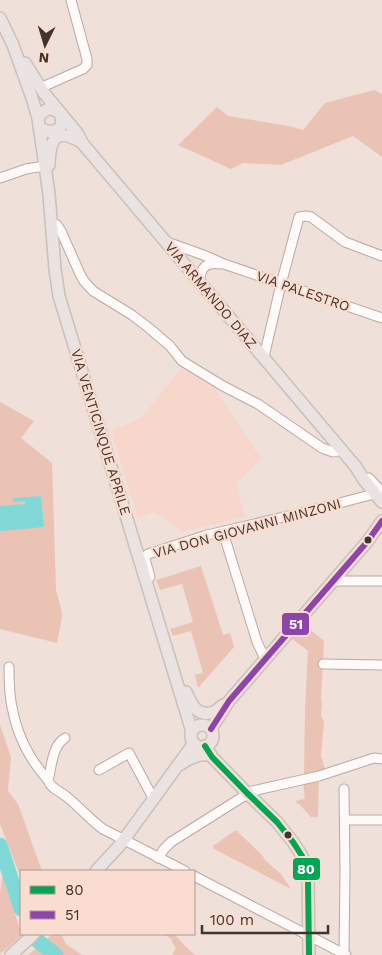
<svg xmlns="http://www.w3.org/2000/svg" width="382" height="955" font-family="'Work Sans',sans-serif">
<rect width="100%" height="100%" fill="#f0e0da"/>
<polygon fill="#f7d7cb" points="181,368 213,386 261,459 236,484 245,517 182,532 155,512 138,518 111,431 142,417"/>
<g fill="#eac3b5">
<polygon points="374,90 382,94 382,157 353,136 281,165 243,163 231,169 178,145 217,107 228,116 289,126 303,130 325,103"/>
<polygon points="0,402 34,421 21,438 52,463 56,590 62,613 61,623 57,643 0,629"/>
<polygon points="201,566 223,635 230,633 234,647 198,688 195,675 203,673 191,631 173,636 170,629 193,622 182,584 160,590 156,580"/>
<polygon points="302,623 324,641 321,700 322,702 321,716 324,722 321,756 325,769 322,772 304,777 305,710 308,651 291,638"/>
<polygon points="0,725 11,757 8,791 18,804 42,871 21,871 21,878 0,824"/>
<polygon points="319,778 318,817 311,817 301,806 295,801 305,799 303,783"/>
<polygon points="236,830 263,856 265,860 281,874 291,889 214,849 213,846"/>
<polygon points="2,876 22,935 0,954 0,895"/>
<polygon points="53,934 61,934 66,944 82,955 28,955"/>
<polygon points="163,934 174,934 184,945 195,955 172,955 176,949 170,938"/>
</g>
<polygon fill="#80d9d6" points="41,496 44,527 0,531 0,506 25,504 25,501 13,502 13,498"/>
<g fill="none" stroke-linecap="round" stroke-linejoin="round">
<g stroke="#80d9d6" stroke-width="15">
<polyline points="0,845 21,909"/>
<polyline points="31,934 39,942 56,955"/>
</g>
<defs>
<g id="minor">
<polyline points="40,88 83,69 87,65 87,59 71,0"/>
<polyline points="0,178 26,169 44,166"/>
<polyline points="51,223 57,225 61,231 80,274 84,281 93,291 132,315 149,328 170,346 182,361 223,386 258,404 322,448 333,452 342,450"/>
<polyline points="167,242 206,256 224,264 382,318"/>
<path d="M 200,282 C 200,267 206,262 221,264"/>
<polyline points="264,357 281,284 299,217 306,216 311,217 345,242 382,256"/>
<polyline points="369,478 382,492"/>
<polyline points="223,532 257,642 265,659"/>
<polyline points="150,577 145,559 146,556 148,554 207,535 301,513 374,494"/>
<polyline points="334,581 382,581"/>
<polyline points="323,664 382,665"/>
<path d="M 9,667 C 9,680 9,694 12,707 C 17,735 29,759 48,780"/>
<path d="M 65,738 C 52,746 52,766 48,780 C 50,787 57,790 63,794 C 77,804 88,818 103,829 L 185,871"/>
<polyline points="99,770 129,753 153,798"/>
<polyline points="345,820 382,820"/>
<polyline points="158,858 164,849 171,842 252,791 319,776 374,758 382,759"/>
<polyline points="194,876 346,955"/>
<polyline points="344,954 345,870 344,789"/>
</g>
<g id="major">
<polyline points="0,18 13,45 32,98 38,118 49,194 55,269 59,296 192,732"/>
<polyline points="25,63 44,93 77,133 83,144 356,467 364,480 382,502"/>
<path d="M 38,118 C 44,109 50,106 60,113 L 62,120 L 60,128 C 53,133 46,133 39,127"/>
<path d="M 49,165 C 50,139 55,127 81,142"/>
<path d="M 186,692 C 191,703 197,718 213,712 C 217,711 220,707 223,705"/>
<circle cx="202" cy="736" r="11"/>
<polyline points="211,729 229,701 367,542 382,521"/>
<polyline points="205,746 212,757 247,793 277,822 293,842 302,856 306,866 308,880 309,955"/>
<path d="M 181,764 C 191,757 199,754 211,755"/>
<polyline points="96,871 120,845 194,743"/>
<polyline points="11,955 34,934"/>
</g>
</defs>
<use href="#minor" stroke="#b7a9a4" stroke-width="11"/>
<use href="#major" stroke="#c8c0bc" stroke-width="14"/>
<use href="#minor" stroke="#fdfaf9" stroke-width="9"/>
<use href="#major" stroke="#ebe3e1" stroke-width="11"/>
<defs>
<polyline id="bus-1" points="205,746 212,757 247,793 277,822 293,842 302,856 306,866 308,880 309,955"/>
<polyline id="bus-2" points="211,729 229,701 367,542 382,521"/>
</defs>
<use href="#bus-1" stroke="#fadcd0" stroke-width="10"/>
<use href="#bus-2" stroke="#fadcd0" stroke-width="10"/>
<use href="#bus-1" stroke="#00a651" stroke-width="6"/>
<use href="#bus-2" stroke="#8e44ad" stroke-width="6"/>
</g>
<g fill="#41332e" stroke="#fadcd0" stroke-width="2">
<circle cx="368" cy="540" r="4.5"/>
<circle cx="288" cy="835" r="4.5"/>
</g>
<g text-anchor="middle" dominant-baseline="central" stroke-width="4.5" stroke-linejoin="round" paint-order="stroke">
<g font-size="14" fill="#41332e" stroke="#fadcd0">
<text transform="translate(303 291) rotate(19)">VIA PALESTRO</text>
<text transform="translate(211 295) rotate(50)">VIA ARMANDO DIAZ</text>
<text transform="translate(101 432) rotate(73)">VIA VENTICINQUE APRILE</text>
<text transform="translate(247 528) rotate(-15)">VIA DON GIOVANNI MINZONI</text>
</g>
</g>
<g stroke="#fadcd0" stroke-width="2">
<rect x="281" y="612" width="29" height="24" rx="5" fill="#8e44ad"/>
<rect x="292" y="857" width="29" height="24" rx="5" fill="#00a651"/>
</g>
<g font-size="14" text-anchor="middle" font-weight="bold" fill="#fff">
<text x="296" y="629">51</text>
<text x="306" y="874">80</text>
</g>
<rect x="20" y="870" width="175" height="65" fill="#fadcd0" stroke="#b0988f"/>
<rect x="30" y="886" width="25" height="8" fill="#00a651" stroke="#b0988f"/>
<text x="65" y="895" font-size="15" fill="#41332e">80</text>
<rect x="30" y="911" width="25" height="8" fill="#8e44ad" stroke="#b0988f"/>
<text x="65" y="920" font-size="15" fill="#41332e">51</text>
<g transform="translate(45 45) rotate(185)" stroke="#fadcd0" stroke-width="4" paint-order="stroke">
<path d="M0-4L9 19L0 12L-9 19Z" fill="#41332e"/>
<text y="-8" font-size="14" font-weight="bold" text-anchor="middle" fill="#41332e">N</text>
</g>
<path d="M202 925v8h126v-8" fill="none" stroke="#41332e" stroke-width="2.5"/>
<text x="210" y="925" font-size="15" fill="#41332e" stroke="#fadcd0" stroke-width="4" paint-order="stroke">100 m</text>
</svg>
